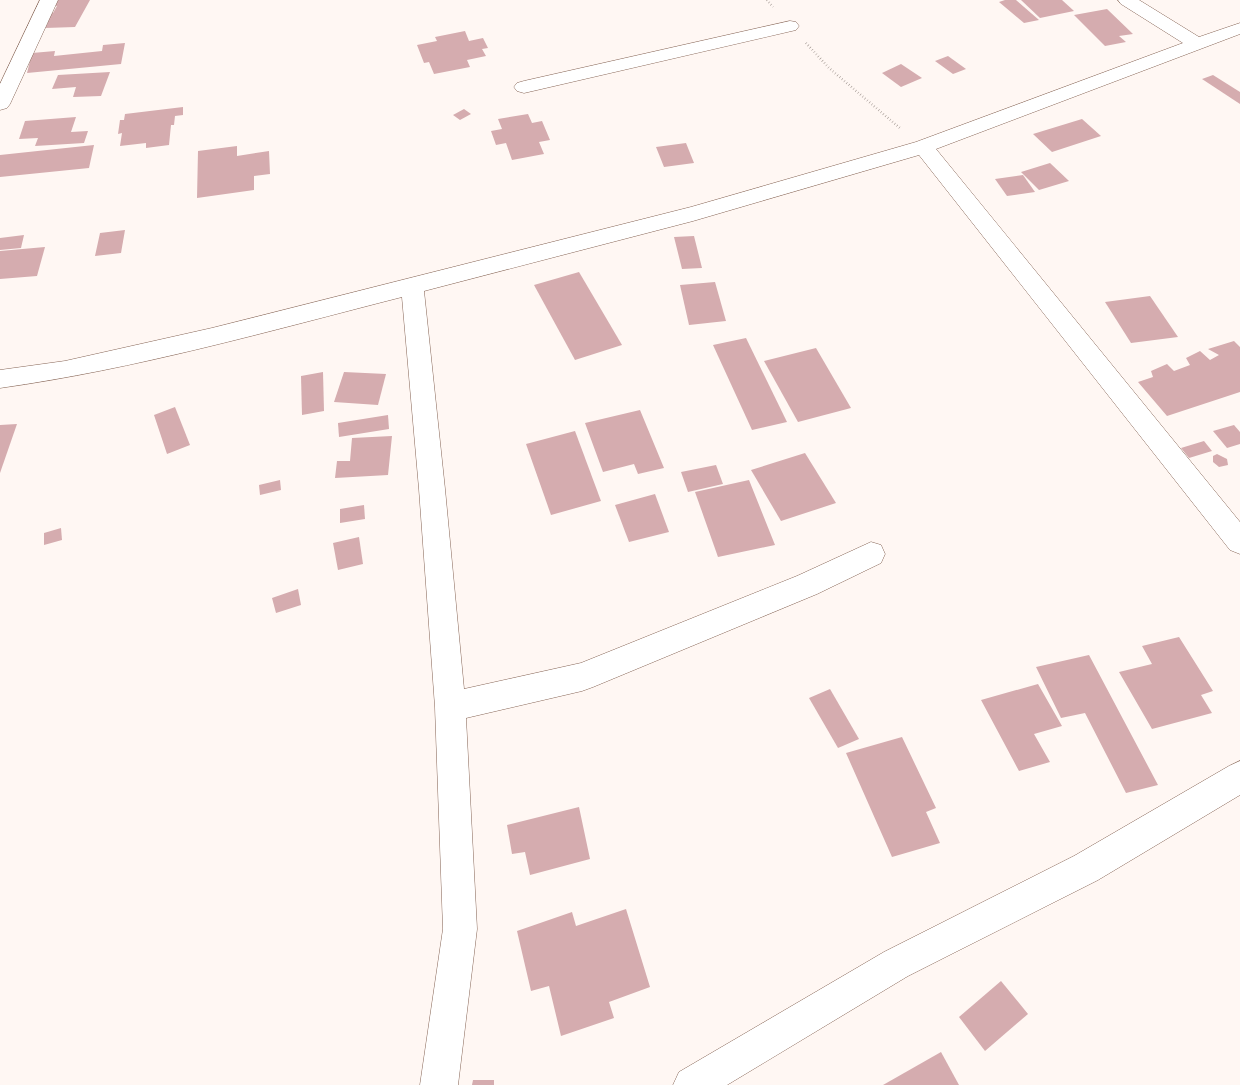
<svg xmlns="http://www.w3.org/2000/svg" width="1240" height="1085" font-family="'PT Sans Narrow',sans-serif">
<rect width="100%" height="100%" fill="#fff7f3"/>
<g fill="#d5acaf">
<polygon points="55,0 90,0 75,27 45,28 48,23 43,23 49,13 53,13 57,6 52,6"/>
<polygon points="1005,0 1016,0 1039,20 1024,23 999,2"/>
<polygon points="1021,0 1062,0 1074,11 1040,18"/>
<polygon points="1107,9 1133,34 1119,36 1126,42 1105,46 1074,15"/>
<polygon points="465,31 469,41 483,38 488,48 482,49 486,56 467,60 470,67 434,74 429,62 424,63 417,45 437,41 435,37"/>
<polygon points="125,43 121,64 27,73 32,53 55,51 54,56 102,51 103,45"/>
<polygon points="948,56 966,69 953,74 935,61"/>
<polygon points="901,64 922,78 901,87 882,73"/>
<polygon points="110,72 101,96 73,97 76,87 52,89 58,75"/>
<polygon points="1213,75 1240,92 1240,104 1202,79"/>
<polygon points="183,107 183,115 175,116 174,125 171,125 169,145 146,148 146,143 120,146 122,133 118,134 120,120 124,120 125,114"/>
<polygon points="464,109 471,114 460,120 453,115"/>
<polygon points="528,114 532,123 542,121 550,140 539,142 544,154 512,160 506,143 496,145 491,131 502,129 498,119"/>
<polygon points="76,117 71,132 88,131 84,143 35,146 38,138 19,139 25,121"/>
<polygon points="1082,119 1101,136 1052,152 1033,134"/>
<polygon points="686,143 694,163 664,167 656,147"/>
<polygon points="94,145 89,168 0,177 0,155"/>
<polygon points="237,146 237,156 269,151 270,174 254,176 254,190 197,198 198,151"/>
<polygon points="1050,163 1069,181 1039,190 1021,172"/>
<polygon points="1023,175 1035,192 1007,196 995,179"/>
<polygon points="125,230 121,253 95,256 100,233"/>
<polygon points="24,235 21,248 0,250 0,238"/>
<polygon points="694,236 702,268 682,269 674,237"/>
<polygon points="45,247 37,276 0,279 0,251"/>
<polygon points="579,272 622,345 575,360 534,285"/>
<polygon points="715,282 726,321 689,325 680,285"/>
<polygon points="1150,296 1178,337 1131,343 1105,302"/>
<polygon points="746,338 787,422 752,430 713,345"/>
<polygon points="1234,341 1240,347 1240,392 1167,416 1138,382 1153,377 1151,371 1167,364 1174,371 1190,365 1186,358 1200,351 1210,360 1219,355 1208,349"/>
<polygon points="816,348 851,408 798,422 764,361"/>
<polygon points="323,372 324,411 302,415 301,376"/>
<polygon points="344,372 386,374 378,405 334,402"/>
<polygon points="175,407 190,445 167,454 154,415"/>
<polygon points="640,410 664,468 638,474 634,464 603,472 585,423"/>
<polygon points="388,415 389,429 339,437 338,423"/>
<polygon points="17,424 0,473 0,425"/>
<polygon points="1234,425 1240,432 1240,444 1227,448 1213,431"/>
<polygon points="575,431 601,501 551,515 526,444"/>
<polygon points="392,436 388,475 335,478 337,461 350,461 352,438"/>
<polygon points="1204,441 1212,451 1189,458 1181,448"/>
<polygon points="805,453 836,503 781,521 751,470"/>
<polygon points="1217,454 1227,459 1228,465 1219,467 1213,462 1213,456"/>
<polygon points="716,465 723,484 688,492 681,472"/>
<polygon points="280,480 281,490 260,495 259,485"/>
<polygon points="749,480 775,545 718,557 695,492"/>
<polygon points="655,494 669,532 629,542 615,505"/>
<polygon points="364,505 365,519 340,523 340,509"/>
<polygon points="61,528 62,540 44,545 44,533"/>
<polygon points="359,537 363,564 338,570 333,543"/>
<polygon points="298,589 301,605 276,613 272,598"/>
<polygon points="1179,637 1213,691 1201,695 1212,713 1152,729 1119,672 1152,664 1142,646"/>
<polygon points="1089,655 1158,785 1126,793 1085,713 1061,718 1036,667"/>
<polygon points="1038,684 1062,726 1034,734 1050,762 1019,771 981,700"/>
<polygon points="830,689 859,739 838,748 809,698"/>
<polygon points="902,737 936,808 926,812 940,843 892,857 846,753"/>
<polygon points="579,807 590,859 530,875 525,852 512,854 507,825"/>
<polygon points="626,909 650,987 609,1002 614,1018 561,1036 549,986 531,991 517,931 572,912 576,926"/>
<polygon points="1001,981 1028,1014 985,1051 959,1017"/>
<polygon points="941,1052 959,1085 883,1085"/>
<polygon points="473,1080 494,1080 494,1085 472,1085"/>
</g>
<g fill="none" stroke-linecap="round" stroke-linejoin="round">
<defs>
<g id="street">
<polygon points="40,0 58,0 10,104 7,108 0,110 0,84"/>
<path d="M 1118,0 L 1139,0 L 1199,37 L 1240,23 L 1240,34 L 936,149 L 1240,522 L 1240,554 L 1230,550 L 919,155 L 693,221 L 424,291 L 445,489 L 464,689 L 581,663 L 797,576 L 871,542 L 881,545 L 885,554 L 881,563 L 817,594 L 593,687 L 582,691 L 466,718 L 477,929 L 458,1085 L 420,1085 L 443,929 L 435,707 L 419,489 L 402,297 C 269,331 136,369 0,388 L 0,370 L 65,361 L 212,328 L 691,207 L 916,142 L 1183,43 L 1121,4 Z"/>
<polygon points="790,21 796,22 799,26 796,30 524,93 517,91 514,87 517,83 524,81"/>
<polygon points="1240,761 1240,795 1098,880 908,976 727,1085 673,1085 679,1072 884,952 1074,856 1229,766"/>
</g>
</defs>
<use href="#street" stroke="#866556" stroke-width="1"/>
<g stroke="#948a84" stroke-width="2.5" stroke-dasharray="0.5 2.5" stroke-linecap="butt">
<polyline points="767,0 773,7"/>
<polyline points="806,43 829,68 901,129"/>
</g>
<use href="#street" fill="#fff" fill-rule="evenodd"/>
</g>
</svg>
